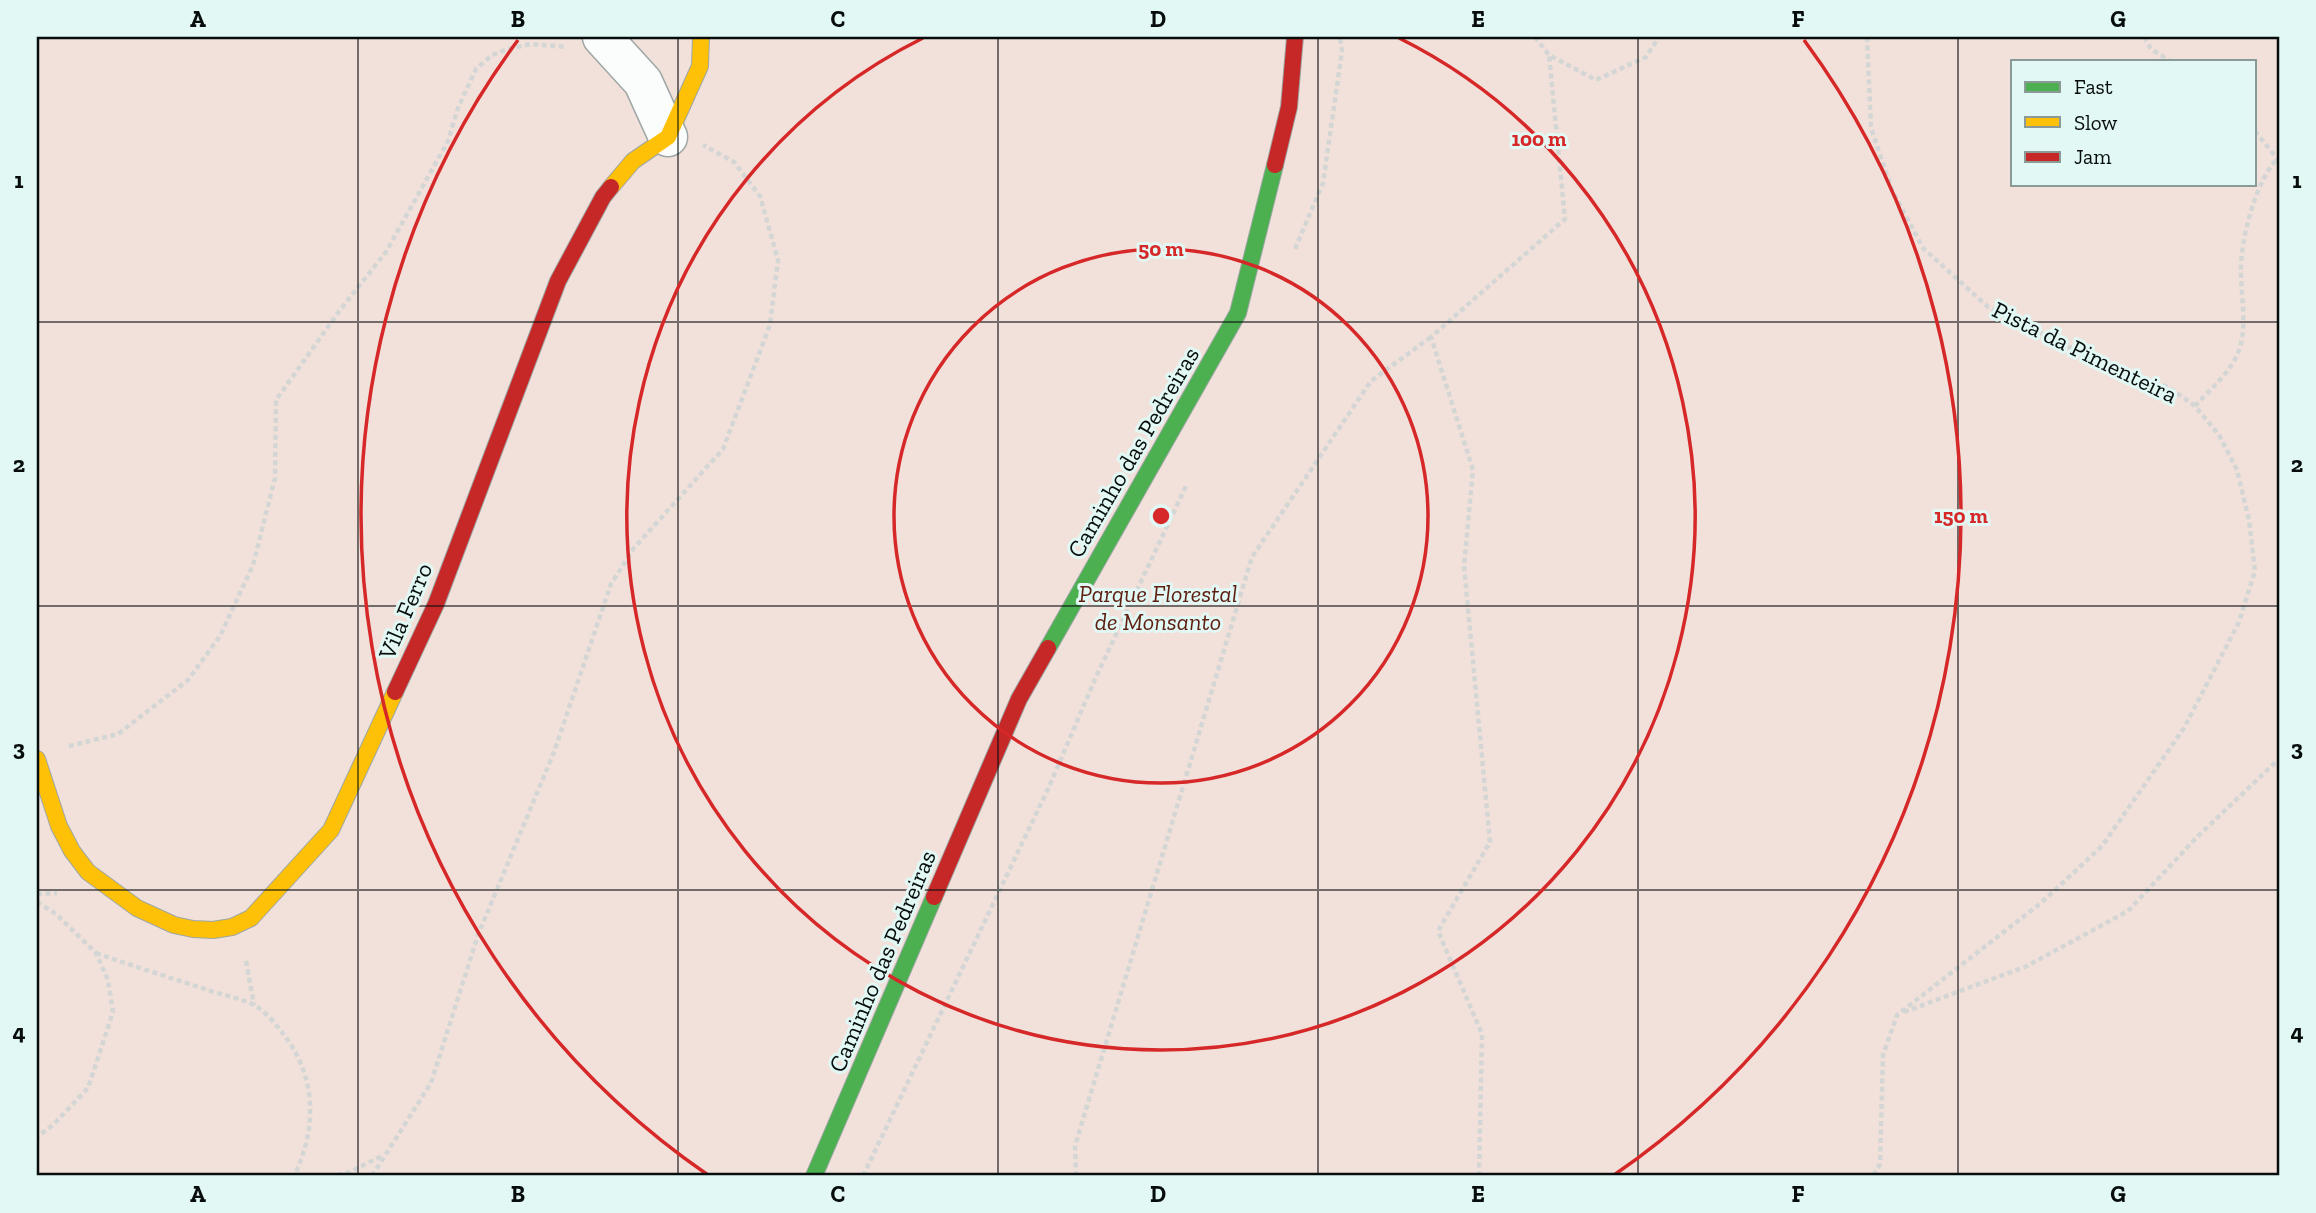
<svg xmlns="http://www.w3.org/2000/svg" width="2316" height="1213" font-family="'Zilla Slab',serif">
<rect width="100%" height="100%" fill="#e7f3f0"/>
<path fill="#f2e1da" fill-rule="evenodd" d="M 37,37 L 2279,37 L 2279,1176 L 37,1176 ZM 2013,61 L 2255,61 L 2255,184 L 2013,184 Z"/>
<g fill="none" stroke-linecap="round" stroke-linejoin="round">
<defs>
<polyline id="street" points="602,37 643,82 668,137"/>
<g id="fast">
<polyline points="1048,648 1238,313 1275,165"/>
<polyline points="814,1176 934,897"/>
</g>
<g id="slow">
<polyline points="611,187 633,161 668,137 700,66 701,37"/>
<polyline points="37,759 59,826 72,851 88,872 137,908 174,925 193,929 213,930 232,927 251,918 331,830 395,692"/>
</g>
<g id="jam">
<polyline points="1275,165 1289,107 1295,37"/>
<polyline points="395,692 436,604 558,281 603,197 611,187"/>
<polyline points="934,897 1019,699 1048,648"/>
</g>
</defs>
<use href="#street" stroke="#9ea7a5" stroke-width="41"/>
<use href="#fast" stroke="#9ea7a5" stroke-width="18"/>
<use href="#slow" stroke="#9ea7a5" stroke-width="18"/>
<use href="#jam" stroke="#9ea7a5" stroke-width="18"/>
<g stroke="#d3d6d5" stroke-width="4.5" stroke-dasharray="5 3.5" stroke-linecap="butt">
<polyline points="1535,37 1549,55 1596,80 1646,57 1659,37"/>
<polyline points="1867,37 1871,128 1892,190 1923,248 1988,307 2106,365 2168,387 2195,406 2219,435 2237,470 2249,520 2255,571 2239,622 2184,728 2102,846 2041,903 1897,1015 1883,1055 1880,1164 1873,1176"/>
<polyline points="2144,37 2151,49 2170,61"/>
<polyline points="2255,131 2279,161"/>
<polyline points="1295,249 1323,183 1342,51 1340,37"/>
<path d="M 2195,406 C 2211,388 2233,371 2240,347 C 2247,324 2241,297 2241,272 C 2240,242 2256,178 2279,157"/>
<polyline points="69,746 118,734 188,680 220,636 253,565 275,478 276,400 340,310 386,252 448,141 458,108 476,69 492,55 508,49 531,44 567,47"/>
<polyline points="37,894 57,893"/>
<polyline points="37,902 56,914 96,953 108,980 113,1012 88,1088 53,1125 37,1137"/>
<path d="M 96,953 C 133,966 171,978 208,990 C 222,995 241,998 254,1005 C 266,1012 276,1024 284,1035 C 317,1078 317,1129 294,1176"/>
<polyline points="246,961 254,1005"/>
<polyline points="1904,1012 2027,966 2128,911 2197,837 2279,759"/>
<polyline points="329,1176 345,1174 382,1156"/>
<polyline points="372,1176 431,1083 478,935 554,752 611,584 634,548 723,449 770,325 778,260 760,196 734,162 703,145"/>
<polyline points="863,1176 1048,789 1096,677 1186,486"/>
<polyline points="1076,1176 1075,1146 1252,557 1371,381 1431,337"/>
<polyline points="1479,1176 1482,1034 1438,931 1490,842 1464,566 1473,470 1431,337 1565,219 1549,55"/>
</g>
<use href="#street" stroke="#fbfdfd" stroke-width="38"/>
<use href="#fast" stroke="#4caf50" stroke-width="16"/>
<use href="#slow" stroke="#ffc107" stroke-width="16"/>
<use href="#jam" stroke="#c62828" stroke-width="16"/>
</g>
<path fill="none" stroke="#070d0c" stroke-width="2" stroke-opacity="0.55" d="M 358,37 L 358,1176M 678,37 L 678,1176M 998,37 L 998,1176M 1318,37 L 1318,1176M 1638,37 L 1638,1176M 1958,37 L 1958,1176M 37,322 L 2279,322M 37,606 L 2279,606M 37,890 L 2279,890"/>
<g fill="none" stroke="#d62828" stroke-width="3.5">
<circle cx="1161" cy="516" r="267"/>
<path d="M1399 38A534 534 0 1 1 923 38"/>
<path d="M708 1175A800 800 0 0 1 518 40M1804 40A800 800 0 0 1 1614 1175"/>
</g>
<g text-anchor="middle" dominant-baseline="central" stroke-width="6" stroke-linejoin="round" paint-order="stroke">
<g font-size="24" fill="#070d0c" stroke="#e2f8f4">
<text transform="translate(2085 352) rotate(26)">Pista da Pimenteira</text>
<text transform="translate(1133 452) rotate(-60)">Caminho das Pedreiras</text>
<text transform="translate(405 611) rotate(-67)">Vila Ferro</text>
<text transform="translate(882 961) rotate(-67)">Caminho das Pedreiras</text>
</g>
<g font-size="24" font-style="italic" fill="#5d1e10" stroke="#e2f8f4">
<text x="1158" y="593">Parque Florestal<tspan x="1158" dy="28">de Monsanto</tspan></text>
</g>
</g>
<circle cx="1161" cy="516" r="10" fill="#d62828" stroke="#e2f8f4" stroke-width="3.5"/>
<g font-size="21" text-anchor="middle" font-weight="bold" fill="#d62828" stroke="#e2f8f4" stroke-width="6" stroke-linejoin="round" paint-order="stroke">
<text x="1539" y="146">100 m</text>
<text x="1161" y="256">50 m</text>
<text x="1961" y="523">150 m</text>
</g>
<rect width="2316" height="1213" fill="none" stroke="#e2f8f4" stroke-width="77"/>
<rect x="2011" y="60" width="245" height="126" fill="#e2f8f4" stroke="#8a9a97" stroke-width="2"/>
<rect x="2025" y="82" width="35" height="10" fill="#4caf50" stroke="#8a9a97" stroke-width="2"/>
<text x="2074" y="94" font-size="21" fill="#070d0c">Fast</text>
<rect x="2025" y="117" width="35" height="10" fill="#ffc107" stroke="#8a9a97" stroke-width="2"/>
<text x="2074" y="130" font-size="21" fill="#070d0c">Slow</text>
<rect x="2025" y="152" width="35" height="10" fill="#c62828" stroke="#8a9a97" stroke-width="2"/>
<text x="2074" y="164" font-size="21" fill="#070d0c">Jam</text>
<rect x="38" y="38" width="2240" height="1136" fill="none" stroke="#070d0c" stroke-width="2.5"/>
<g font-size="23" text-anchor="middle" font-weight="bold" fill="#070d0c">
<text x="198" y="27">A</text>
<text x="518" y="27">B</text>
<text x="838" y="27">C</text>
<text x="1158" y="27">D</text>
<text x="1478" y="27">E</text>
<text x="1798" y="27">F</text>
<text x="2118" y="27">G</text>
<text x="19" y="188">1</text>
<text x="2297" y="188">1</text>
<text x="19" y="472">2</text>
<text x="2297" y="472">2</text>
<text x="19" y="756">3</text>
<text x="2297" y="756">3</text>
<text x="19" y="1040">4</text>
<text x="2297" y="1040">4</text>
<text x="198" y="1202">A</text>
<text x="518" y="1202">B</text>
<text x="838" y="1202">C</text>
<text x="1158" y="1202">D</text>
<text x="1478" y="1202">E</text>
<text x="1798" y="1202">F</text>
<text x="2118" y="1202">G</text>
</g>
</svg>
